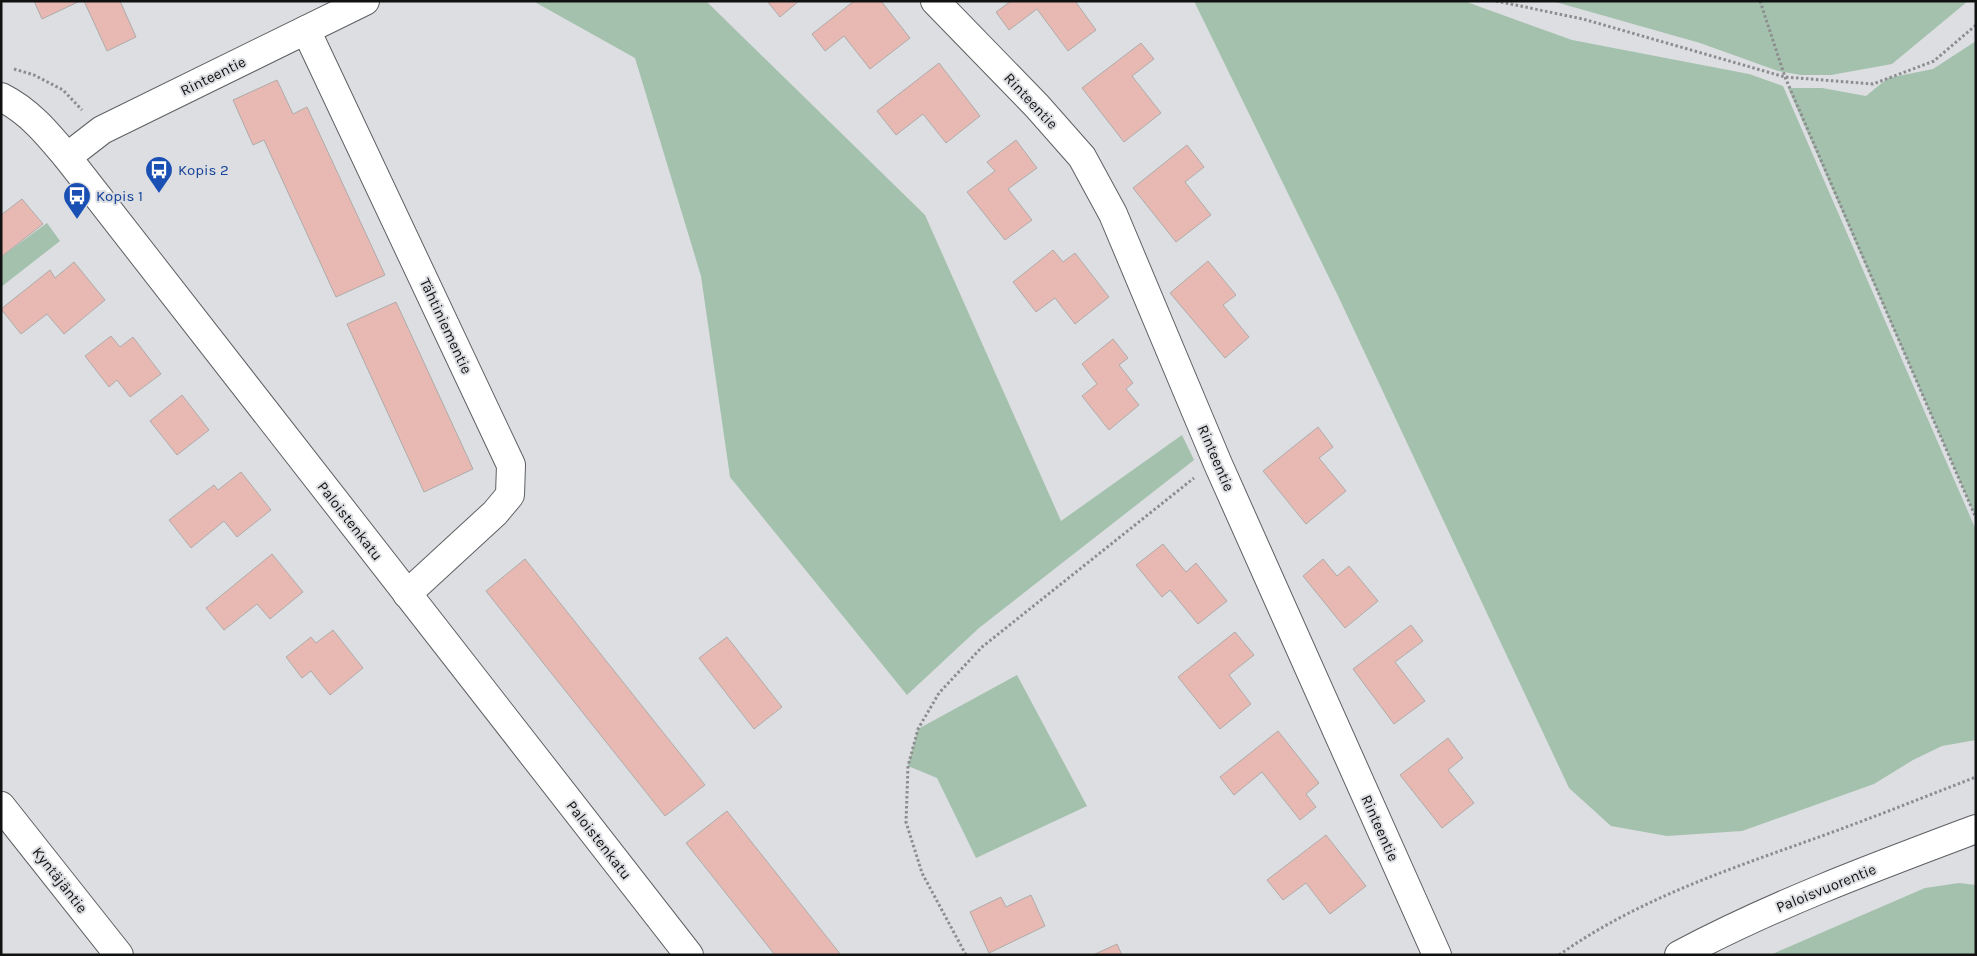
<svg xmlns="http://www.w3.org/2000/svg" width="1977" height="956" font-family="Karla,sans-serif">
<rect width="100%" height="100%" fill="#dcdee1"/>
<g fill="#a4c1ad">
<polygon points="533,1 706,1 925,215 1061,521 1182,435 1194,460 979,628 907,695 730,477 701,276 635,58"/>
<polygon points="1194,1 1464,1 1572,40 1749,74 1783,86 1976,530 1976,740 1942,746 1913,760 1874,784 1742,831 1667,836 1611,826 1569,788 1339,298"/>
<polygon points="1552,1 1968,1 1892,64 1831,75 1801,75 1778,71 1700,43"/>
<polygon points="1976,41 1976,518 1788,88 1822,88 1866,96 1888,78 1933,69"/>
<polygon points="47,223 60,241 1,287 1,257"/>
<polygon points="1017,675 1087,806 976,858 937,778 908,766 918,729"/>
<polygon points="1959,883 1976,885 1976,955 1770,955 1925,888"/>
</g>
<g fill="#e7b9b2" stroke="#afabab">
<polygon points="34,1 80,1 42,19"/>
<polygon points="84,1 120,1 136,37 107,51"/>
<polygon points="767,1 799,1 780,17"/>
<polygon points="854,1 881,1 910,38 870,69 844,36 825,51 812,34"/>
<polygon points="1011,1 1075,1 1096,30 1068,51 1037,9 1009,30 996,12"/>
<polygon points="1141,43 1154,59 1132,76 1161,113 1124,142 1082,88"/>
<polygon points="939,63 980,116 946,143 923,114 896,135 877,111"/>
<polygon points="277,80 293,114 307,107 385,275 336,297 264,140 253,145 233,100"/>
<polygon points="1016,140 1037,168 1008,189 1032,220 1005,240 967,192 995,171 987,162"/>
<polygon points="1187,145 1204,167 1185,182 1211,215 1176,242 1133,188"/>
<polygon points="22,199 43,224 1,257 1,215"/>
<polygon points="1053,250 1063,262 1075,253 1109,297 1075,324 1055,298 1036,312 1013,282"/>
<polygon points="1208,261 1236,295 1223,305 1249,337 1225,358 1170,293"/>
<polygon points="74,262 105,300 64,334 47,314 21,334 1,309 50,270 55,278"/>
<polygon points="396,302 473,469 424,492 347,324"/>
<polygon points="111,336 120,347 133,337 161,374 130,397 117,380 109,387 85,356"/>
<polygon points="1113,339 1128,358 1119,365 1133,383 1126,389 1139,405 1109,430 1082,396 1097,384 1082,364"/>
<polygon points="182,395 209,430 177,455 150,421"/>
<polygon points="1318,427 1333,447 1319,458 1346,491 1306,524 1263,471"/>
<polygon points="241,472 271,510 237,537 224,521 191,548 169,520 214,485 218,490"/>
<polygon points="1163,544 1186,572 1196,563 1227,601 1198,624 1170,590 1162,597 1136,565"/>
<polygon points="272,554 303,592 270,619 257,604 224,630 206,608"/>
<polygon points="525,559 705,785 665,816 486,591"/>
<polygon points="1323,559 1337,576 1349,566 1378,601 1345,628 1303,576"/>
<polygon points="1411,625 1423,641 1395,662 1425,701 1394,724 1353,669"/>
<polygon points="333,630 363,668 330,695 311,671 302,678 286,657 311,637 316,643"/>
<polygon points="1235,632 1254,655 1229,675 1251,704 1220,729 1178,677"/>
<polygon points="727,637 782,707 754,729 699,658"/>
<polygon points="1278,731 1319,783 1306,794 1316,807 1300,820 1262,772 1234,795 1220,777"/>
<polygon points="1448,738 1463,758 1448,770 1474,803 1442,828 1400,775"/>
<polygon points="727,811 841,955 775,955 686,843"/>
<polygon points="1326,835 1366,886 1330,914 1306,883 1283,900 1267,880"/>
<polygon points="1031,895 1045,926 989,953 970,912 1001,897 1006,907"/>
<polygon points="1117,944 1122,955 1093,955"/>
</g>
<g fill="none" stroke-linecap="round" stroke-linejoin="round">
<defs>
<g id="minor">
<polyline points="935,1 1037,106 1082,157 1113,214 1218,464 1437,955"/>
<polyline points="306,30 511,465 510,495 495,513 407,594"/>
<path d="M 1,97 C 29,111 47,133 67,157 L 689,955"/>
<polyline points="67,157 102,130 365,1"/>
<polyline points="1,806 119,955"/>
<path d="M 1679,955 C 1775,904 1875,867 1976,829"/>
</g>
</defs>
<use href="#minor" stroke="#5e6063" stroke-width="30"/>
<g stroke="#8c8d8f" stroke-width="3" stroke-dasharray="2.5 2.5" stroke-linecap="butt">
<polyline points="1496,1 1583,19 1785,77 1873,84 1934,61 1976,25"/>
<polyline points="1760,1 1785,77 1976,518"/>
<polyline points="14,69 34,75 63,90 82,110"/>
<polyline points="966,955 922,873 906,822 908,766 918,729 939,693 982,647 1194,478"/>
<path d="M 1559,955 C 1638,899 1730,869 1819,837 C 1872,818 1924,797 1976,777"/>
</g>
<use href="#minor" stroke="#fff" stroke-width="28"/>
</g>
<defs>
<symbol id="bus-pin" viewBox="-11 -11 22 30"><path d="M0 17L-7.5 6A9.5 9.5 0 1 1 7.5 6Z" fill="#1a4fb4" stroke="#dcdee1"/><path d="M-5-6H5V4H4V6H2V4H-2V6H-4V4H-5ZM-3.5-4V0h7V-4ZM-3.5 1.2v1.5H-2V1.2ZM2 1.2v1.5H3.5V1.2Z" fill="#fff"/></symbol>
</defs>
<g fill-rule="evenodd">
<use href="#bus-pin" x="143" y="154" width="32" height="43"/>
<use href="#bus-pin" x="61" y="180" width="32" height="43"/>
</g>
<g text-anchor="middle" dominant-baseline="central" stroke-width="4" stroke-linejoin="round" paint-order="stroke">
<g font-size="15" fill="#101111" stroke="#dcdee1">
<text transform="translate(213 76) rotate(-26)">Rinteentie</text>
<text transform="translate(1031 101) rotate(47)">Rinteentie</text>
<text transform="translate(446 326) rotate(65)">Tähtiniementie</text>
<text transform="translate(1216 458) rotate(67)">Rinteentie</text>
<text transform="translate(350 521) rotate(52)">Paloistenkatu</text>
<text transform="translate(1380 828) rotate(66)">Rinteentie</text>
<text transform="translate(599 840) rotate(52)">Paloistenkatu</text>
<text transform="translate(60 880) rotate(52)">Kyntäjäntie</text>
<text transform="translate(1826 888) rotate(-22)">Paloisvuorentie</text>
</g>
<g font-size="15" fill="#164399" stroke="#dcdee1" text-anchor="start">
<text x="178" y="170">Kopis 2</text>
<text x="96" y="196">Kopis 1</text>
</g>
</g>
<rect width="1977" height="956" fill="none" stroke="#101111" stroke-width="5"/>
</svg>
